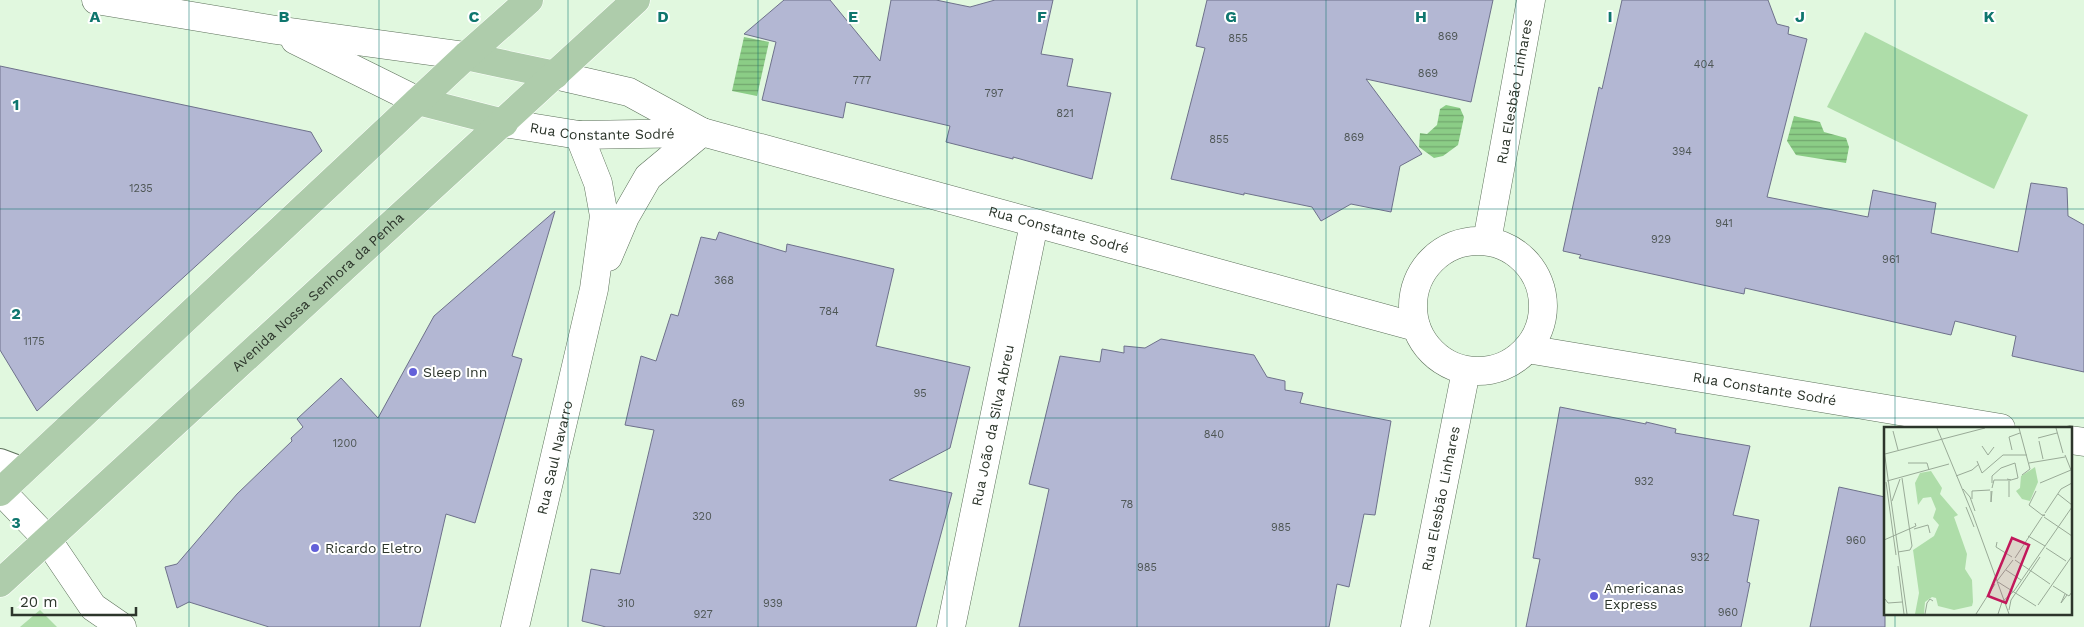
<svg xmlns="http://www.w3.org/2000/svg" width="2084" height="627" font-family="'Work Sans',sans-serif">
<defs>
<pattern id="water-rules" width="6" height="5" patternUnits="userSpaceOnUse" patternTransform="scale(1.25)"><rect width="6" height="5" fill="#8bcd86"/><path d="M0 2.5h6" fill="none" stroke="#72a76e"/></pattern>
</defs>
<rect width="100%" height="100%" fill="#e1f8df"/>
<g fill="#aedda9">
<polygon points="1865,32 2028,115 1994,189 1827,107"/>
<polygon points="40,610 57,627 20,627"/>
</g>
<g fill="url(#water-rules)">
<polygon points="744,37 769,42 757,96 732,91"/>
<polygon points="1446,105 1460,108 1464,117 1458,145 1443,156 1434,158 1419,147 1420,133 1427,134 1437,125 1440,109"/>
<polygon points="1794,116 1820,122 1824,132 1846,138 1849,147 1846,163 1796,155 1787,141"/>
</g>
<g fill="#b3b7d3" stroke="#6e718b">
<polygon points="784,0 830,0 880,61 891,0 936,0 970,7 995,0 1053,0 1041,54 1073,59 1067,86 1111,93 1092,179 1013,157 1013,159 946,142 950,126 846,102 843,118 762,100 776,42 744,34"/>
<polygon points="1207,0 1493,0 1471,102 1366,79 1422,154 1400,166 1391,212 1351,204 1321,221 1312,207 1244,193 1244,195 1171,179 1205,48 1196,46"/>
<polygon points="1622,0 1768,0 1777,24 1789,27 1788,34 1807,39 1767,197 1868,217 1873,190 1936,203 1931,233 2018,252 2031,183 2067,188 2068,216 2084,225 2084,372 2012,356 2016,336 1955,321 1951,335 1745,288 1744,294 1579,258 1581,255 1563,251 1599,87 1602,89"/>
<polygon points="0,66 311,132 322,151 37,411 0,350"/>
<polygon points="555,211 512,356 522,359 475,523 446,514 420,627 269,627 189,602 177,608 165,567 177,564 237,494 292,441 291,438 303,427 297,419 341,378 378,418 434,316"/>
<polygon points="719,232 786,252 787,244 894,269 876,346 970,367 950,448 889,480 952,493 916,627 606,627 582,621 591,569 620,574 654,430 625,425 641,356 656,361 671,314 678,316 701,237 716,240"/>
<polygon points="1161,339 1254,355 1267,377 1285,381 1285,390 1303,393 1300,403 1391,421 1375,515 1364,514 1349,587 1337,584 1329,627 1019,627 1049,489 1029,484 1060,356 1100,362 1102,349 1124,353 1124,346 1145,348"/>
<polygon points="1560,407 1646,424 1646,422 1676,429 1675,433 1750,446 1733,515 1759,520 1747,582 1750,583 1741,627 1526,627 1540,559 1533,558"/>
<polygon points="1839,487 1885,497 1885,627 1810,627"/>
</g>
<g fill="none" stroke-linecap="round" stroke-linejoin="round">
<defs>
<polyline id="service" points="0,461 24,470"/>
<g id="minor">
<polyline points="96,0 276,30 466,56"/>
<polyline points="295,40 418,101"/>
<path id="s1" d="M 555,75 L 629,92 L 702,132 L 1416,327"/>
<path id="s2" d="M 504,123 L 579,135 L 700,133"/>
<path id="s3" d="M 1487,241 L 1531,0"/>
<circle cx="1478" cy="306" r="65"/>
<polyline points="608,257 625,217 648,177 702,132"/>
<path id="s4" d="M 1527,349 L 2001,428"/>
<polyline points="2070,440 2084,442"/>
<path id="s5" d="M 515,627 L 594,289 L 604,216 L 598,183 L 579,135"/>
<path id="s6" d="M 951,627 L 1034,224"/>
<path id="s7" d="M 1415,627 L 1466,371"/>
</g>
<polyline id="tertiary" points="0,490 47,539 93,607 122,627"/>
<g id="primary">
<polyline points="466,56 555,75"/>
<polyline points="418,101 504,123"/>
<polyline points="0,492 466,56 529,0"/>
<path id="s8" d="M 0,583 L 636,0"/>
</g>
</defs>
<use href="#service" stroke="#5c705a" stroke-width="26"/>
<use href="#minor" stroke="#5c705a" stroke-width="29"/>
<use href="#tertiary" stroke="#5c705a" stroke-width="29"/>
<use href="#primary" stroke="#fff" stroke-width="29"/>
<use href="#service" stroke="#fff" stroke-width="24"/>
<use href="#minor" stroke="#fff" stroke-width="28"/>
<use href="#tertiary" stroke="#fff" stroke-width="28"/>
<use href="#primary" stroke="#aeccab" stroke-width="28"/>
</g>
<path fill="none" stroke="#0f766e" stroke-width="1" stroke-opacity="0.55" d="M 189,0 L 189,627M 379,0 L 379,627M 568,0 L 568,627M 758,0 L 758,627M 947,0 L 947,627M 1137,0 L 1137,627M 1326,0 L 1326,627M 1516,0 L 1516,627M 1705,0 L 1705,627M 1895,0 L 1895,428M 0,209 L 2084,209M 0,418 L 2084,418M 1895,613 L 1895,627"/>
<g fill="#6260d9" stroke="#fff" stroke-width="2">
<circle cx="413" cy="372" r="5"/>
<circle cx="315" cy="548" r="5"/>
<circle cx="1594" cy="596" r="5"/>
</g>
<g text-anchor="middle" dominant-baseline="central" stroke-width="4" stroke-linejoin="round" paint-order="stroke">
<g font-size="11" fill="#4e5655">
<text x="1448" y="36">869</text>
<text x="1238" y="38">855</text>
<text x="1704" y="64">404</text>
<text x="1428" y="73">869</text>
<text x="862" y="80">777</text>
<text x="994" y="93">797</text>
<text x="1065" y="113">821</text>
<text x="1354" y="137">869</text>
<text x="1219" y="139">855</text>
<text x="1682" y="151">394</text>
<text x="141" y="188">1235</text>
<text x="1724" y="223">941</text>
<text x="1661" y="239">929</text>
<text x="1891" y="259">961</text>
<text x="724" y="280">368</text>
<text x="829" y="311">784</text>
<text x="34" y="341">1175</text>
<text x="920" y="393">95</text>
<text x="738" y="403">69</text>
<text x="1214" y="434">840</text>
<text x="345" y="443">1200</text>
<text x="1644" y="481">932</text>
<text x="1127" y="504">78</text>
<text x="702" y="516">320</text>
<text x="1281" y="527">985</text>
<text x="1856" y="540">960</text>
<text x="1700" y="557">932</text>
<text x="1147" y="567">985</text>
<text x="626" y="603">310</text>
<text x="773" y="603">939</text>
<text x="1728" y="612">960</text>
<text x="703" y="614">927</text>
</g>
<g font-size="14" fill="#2c352b" stroke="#fff">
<text stroke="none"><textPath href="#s3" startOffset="152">Rua Elesbão Linhares</textPath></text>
<text stroke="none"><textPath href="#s2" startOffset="99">Rua Constante Sodré</textPath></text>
<text stroke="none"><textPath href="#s1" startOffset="529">Rua Constante Sodré</textPath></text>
<text stroke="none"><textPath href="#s8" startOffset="431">Avenida Nossa Senhora da Penha</textPath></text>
<text stroke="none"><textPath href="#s4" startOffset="241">Rua Constante Sodré</textPath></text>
<text stroke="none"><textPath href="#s6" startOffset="206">Rua João da Silva Abreu</textPath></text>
<text stroke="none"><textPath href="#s5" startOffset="174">Rua Saul Navarro</textPath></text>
<text stroke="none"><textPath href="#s7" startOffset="131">Rua Elesbão Linhares</textPath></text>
</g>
<g font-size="14" fill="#2c352b" stroke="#fff" text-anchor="start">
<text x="423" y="372">Sleep Inn</text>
<text x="325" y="548">Ricardo Eletro</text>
<text x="1604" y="588">Americanas<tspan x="1604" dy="16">Express</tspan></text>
</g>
</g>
<g transform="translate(1884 427)">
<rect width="188" height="188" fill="#e1f8df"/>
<path d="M 151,40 L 154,55 L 146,74 L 138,72 L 132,64 L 136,61 L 137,49 ZM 47,44 L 58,61 L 56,67 L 74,88 L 70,90 L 83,127 L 81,142 L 88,153 L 89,175 L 88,179 L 70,183 L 54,179 L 52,171 L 48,170 L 41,175 L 40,187 L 31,187 L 35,166 L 29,123 L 50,109 L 55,98 L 49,91 L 52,82 L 47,70 L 39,71 L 34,78 L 31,56 L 36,46 Z" fill="#aedda9"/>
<path fill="none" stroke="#99aa97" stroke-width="1" d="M 53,1 L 89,88 L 125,187M 135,1 L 146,42 L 138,48M 172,1 L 179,26M 9,4 L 14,23M 154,11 L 173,6M 155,14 L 159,32M 98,19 L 104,28 L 110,20M 0,23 L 23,187M 128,23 L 125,10 L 136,6M 1,27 L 101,1M 181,28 L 187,43M 93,34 L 98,46 L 119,28 L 143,28M 24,36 L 43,36 L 45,43M 145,36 L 181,30M 72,49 L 88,43 L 95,37M 3,54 L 65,37M 2,55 L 12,128M 108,56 L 108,49 L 117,41 L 131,36 L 134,51 L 127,53M 156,56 L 187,43M 108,61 L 110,53 L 127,53 L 123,52M 79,62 L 86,70 L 91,84M 107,64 L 107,75 L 108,64M 152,64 L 145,78 L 158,88 L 161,88 L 158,89M 174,67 L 188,78M 125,70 L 125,54M 88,72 L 88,64 L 106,63M 8,74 L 16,52M 82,80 L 90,100M 161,86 L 177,62 L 188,56M 160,90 L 188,109M 30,102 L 44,98 L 46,106M 144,109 L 161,119M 0,113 L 32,99 L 31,96M 113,115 L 112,120 L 128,130M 162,121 L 182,134M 14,125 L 26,123 L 28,119 L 18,51M 131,131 L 158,90M 131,133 L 166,157M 14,139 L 20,187M 122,143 L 137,153M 113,154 L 129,133M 114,155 L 152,179M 169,159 L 185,169 L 188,165M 181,167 L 177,176 L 183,168M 1,172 L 4,176 L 18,175M 154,178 L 188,129M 125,183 L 127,173 L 156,130M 41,187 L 43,176 L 46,172 L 49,174M 92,187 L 111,157M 114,187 L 118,175 L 130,164 L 188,80"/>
<path fill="#c2185b" fill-opacity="0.15" stroke="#c2185b" stroke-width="2.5" d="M 128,111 L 145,118 L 122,176 L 104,169 Z"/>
<rect width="188" height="188" fill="none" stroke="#2c352b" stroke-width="2.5"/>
</g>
<g font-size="16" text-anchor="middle" font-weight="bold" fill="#0f766e" stroke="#fff" stroke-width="4" stroke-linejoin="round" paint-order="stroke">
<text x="95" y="22">A</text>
<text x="284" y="22">B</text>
<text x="474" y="22">C</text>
<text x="663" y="22">D</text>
<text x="853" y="22">E</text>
<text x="1042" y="22">F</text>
<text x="1231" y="22">G</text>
<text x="1421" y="22">H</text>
<text x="1610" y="22">I</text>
<text x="1800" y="22">J</text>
<text x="1989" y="22">K</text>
<text x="16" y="110">1</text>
<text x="16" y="319">2</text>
<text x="16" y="528">3</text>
</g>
<path d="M12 607v8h124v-8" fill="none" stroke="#2c352b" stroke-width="2.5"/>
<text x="20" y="607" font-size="15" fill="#2c352b" stroke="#ffffff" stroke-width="4" paint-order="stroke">20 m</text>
</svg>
